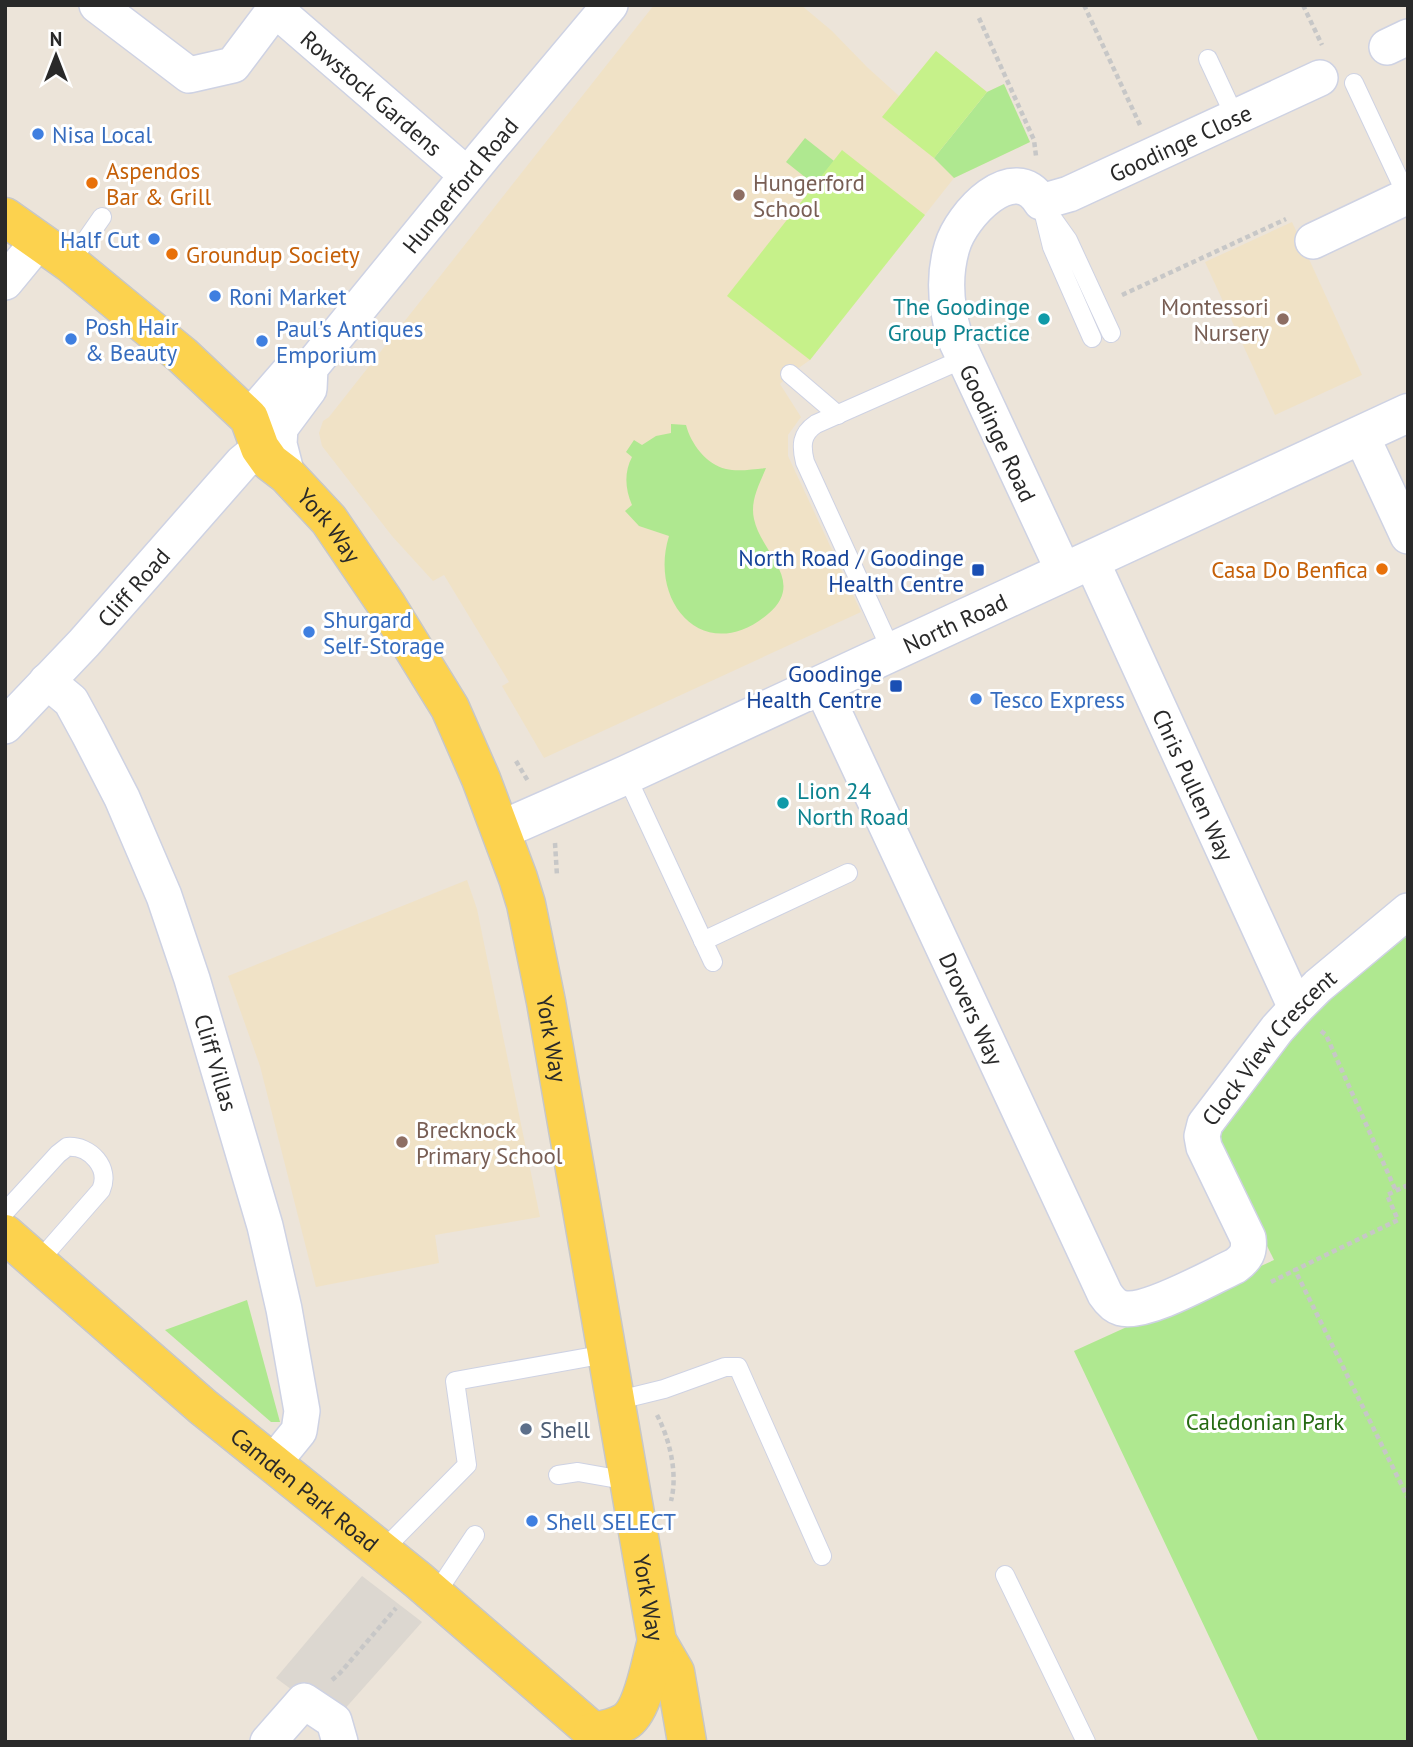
<svg xmlns="http://www.w3.org/2000/svg" width="1413" height="1747" font-family="'PT Sans',sans-serif">
<rect width="100%" height="100%" fill="#ece4d9"/>
<g fill="#f0e2c6">
<polygon points="654,5 801,5 832,31 867,67 899,96 936,51 987,92 1004,84 1030,142 954,178 810,360 790,374 780,384 801,417 788,435 788,456 861,612 544,758 502,686 509,682 444,575 433,581 392,536 322,446 319,433 323,421 329,417"/>
<polygon points="1292,222 1362,375 1275,415 1205,262"/>
<polygon points="467,880 477,909 540,1217 435,1235 439,1263 316,1287 260,1066 228,976"/>
</g>
<g fill="#afe890">
<polygon points="1004,84 1030,142 954,178 934,158 987,92"/>
<polygon points="805,138 834,161 815,185 786,162"/>
<path d="M 671,424 L 686,425 C 691,444 706,464 726,469 C 738,472 754,469 766,468 C 759,485 750,501 754,519 C 761,553 807,581 768,614 C 705,667 648,603 669,536 L 639,526 L 625,511 L 632,505 C 625,489 624,472 632,457 L 626,452 L 634,440 L 642,445 L 656,436 L 671,433 Z"/>
<polygon points="1408,924 1408,1742 1259,1742 1074,1351 1274,1260 1217,1144 1223,1117 1287,1034"/>
<polygon points="247,1300 280,1422 271,1422 165,1330"/>
</g>
<g fill="#c6f18a">
<polygon points="936,51 987,92 934,158 882,117"/>
<polygon points="842,150 925,215 810,360 727,296"/>
</g>
<polygon fill="#dcd7d0" points="362,1576 422,1622 334,1721 276,1678"/>
<g fill="none" stroke-linecap="round" stroke-linejoin="round">
<defs>
<g id="lane">
<polyline points="1208,59 1235,117"/>
<polyline points="1354,83 1407,196"/>
<polyline points="70,263 102,217"/>
<polyline points="1092,338 1052,247 1041,202 1068,240 1111,333"/>
<polyline points="790,374 838,415"/>
<path d="M 892,652 L 805,462 C 801,446 801,434 816,424 L 963,359"/>
<polyline points="626,775 713,962"/>
<polyline points="703,941 848,873"/>
<path d="M 5,1212 L 58,1154 L 67,1147 C 90,1145 111,1168 101,1190 L 38,1262"/>
<polyline points="615,1401 664,1389 725,1367 738,1367 822,1556"/>
<polyline points="558,1475 578,1472 629,1481"/>
<polyline points="382,1551 467,1465 455,1381 606,1354"/>
<polyline points="1005,1575 1086,1742"/>
<polyline points="435,1595 475,1535"/>
</g>
<g id="street">
<polyline points="97,5 189,75 233,65 278,5"/>
<path id="s1" d="M 275,9 L 467,175"/>
<polyline points="1387,47 1408,37"/>
<polyline points="1313,241 1408,196"/>
<polyline points="5,282 38,242"/>
<polyline points="249,418 289,372 310,368"/>
<polyline points="1361,435 1408,536"/>
<path id="s2" d="M 287,475 L 279,444 L 280,428 L 309,389 L 310,368 L 484,155 L 610,5"/>
<path id="s3" d="M 1091,560 L 1296,1008"/>
<path id="s4" d="M 1064,572 L 955,338 C 946,308 943,277 952,247 C 961,215 1014,158 1041,202 L 1069,194 L 1320,78"/>
<path id="s5" d="M 47,681 L 71,701 L 89,734 L 122,798 L 164,896 L 192,979 L 265,1226 L 284,1309 L 302,1411 L 299,1431 L 273,1463"/>
<path id="s6" d="M 821,685 L 1105,1294 C 1109,1300 1114,1306 1121,1308 C 1145,1315 1211,1277 1235,1266 C 1246,1258 1250,1252 1248,1238 L 1204,1147 L 1202,1136 L 1205,1124 L 1277,1029 L 1296,1008 L 1318,986 L 1408,911"/>
<path id="s7" d="M 5,726 L 84,643 L 242,463 L 260,448"/>
<polyline points="268,1742 304,1701 334,1721 340,1742"/>
</g>
<g id="secondary">
<path id="s8" d="M 501,830 L 626,775 L 1408,413"/>
</g>
<g id="primary">
<path id="s9" d="M 5,217 L 70,263 L 182,355 L 249,418 L 260,448 L 270,462 L 287,475 L 329,520 L 386,604 L 450,708 L 481,779 L 518,878 L 526,904 L 546,1002 L 657,1641 L 675,1672 L 687,1742"/>
<path id="s10" d="M 5,1234 L 203,1407 L 418,1580 L 605,1742"/>
<path d="M 593,1732 C 604,1730 615,1728 625,1722 C 644,1710 650,1663 657,1641"/>
</g>
</defs>
<use href="#lane" stroke="#ced2e3" stroke-width="20"/>
<use href="#street" stroke="#ced2e3" stroke-width="38"/>
<use href="#secondary" stroke="#ced2e3" stroke-width="41"/>
<use href="#primary" stroke="#c7c7c7" stroke-width="41"/>
<g stroke="#c7c7c7" stroke-width="4.5" stroke-dasharray="5 3.5" stroke-linecap="butt">
<polyline points="1084,5 1140,125"/>
<polyline points="1303,5 1322,45"/>
<polyline points="979,18 1034,140 1036,156"/>
<polyline points="1122,295 1286,219"/>
<polyline points="516,761 528,781"/>
<polyline points="555,843 557,876"/>
<polyline points="1321,1031 1326,1035 1396,1191"/>
<polyline points="1408,1185 1387,1195 1398,1220 1295,1270 1408,1498"/>
<polyline points="1271,1282 1295,1270"/>
<path d="M 657,1415 C 670,1440 678,1474 671,1501"/>
<polyline points="332,1680 340,1673 396,1608"/>
</g>
<use href="#lane" stroke="#fff" stroke-width="18"/>
<use href="#street" stroke="#fff" stroke-width="35"/>
<use href="#secondary" stroke="#fff" stroke-width="38"/>
<use href="#primary" stroke="#fcd24e" stroke-width="38"/>
</g>
<g fill="#3f7fe0" stroke="#fff" stroke-width="2.5">
<circle cx="38" cy="134" r="7"/>
<circle cx="154" cy="239" r="7"/>
<circle cx="215" cy="296" r="7"/>
<circle cx="71" cy="339" r="7"/>
<circle cx="262" cy="341" r="7"/>
<circle cx="309" cy="632" r="7"/>
<circle cx="976" cy="699" r="7"/>
<circle cx="532" cy="1521" r="7"/>
</g>
<g fill="#e8710a" stroke="#fff" stroke-width="2.5">
<circle cx="92" cy="183" r="7"/>
<circle cx="172" cy="254" r="7"/>
<circle cx="1382" cy="569" r="7"/>
</g>
<g fill="#8d6e63" stroke="#fff" stroke-width="2.5">
<circle cx="739" cy="195" r="7"/>
<circle cx="1283" cy="319" r="7"/>
<circle cx="402" cy="1142" r="7"/>
</g>
<g fill="#0f9aa8" stroke="#fff" stroke-width="2.5">
<circle cx="1044" cy="319" r="7"/>
<circle cx="783" cy="803" r="7"/>
</g>
<g fill="#1a4fb4" stroke="#fff" stroke-width="2.5">
<rect x="971" y="563" width="14" height="14" rx="3.5"/>
<rect x="889" y="679" width="14" height="14" rx="3.5"/>
</g>
<circle fill="#5c6f8a" stroke="#fff" stroke-width="2.5" cx="526" cy="1429" r="7"/>
<g text-anchor="middle" dominant-baseline="central" stroke-width="6" stroke-linejoin="round" paint-order="stroke">
<g font-size="23" fill="#292929" stroke="#fff">
<text stroke="none"><textPath href="#s1" startOffset="128">Rowstock Gardens</textPath></text>
<text stroke="none"><textPath href="#s4" startOffset="626">Goodinge Close</textPath></text>
<text stroke="none"><textPath href="#s2" startOffset="354">Hungerford Road</textPath></text>
<text transform="translate(998 433) rotate(65)">Goodinge Road</text>
<text stroke="none"><textPath href="#s9" startOffset="453">York Way</textPath></text>
<text stroke="none"><textPath href="#s7" startOffset="189">Cliff Road</textPath></text>
<text stroke="none"><textPath href="#s8" startOffset="499">North Road</textPath></text>
<text stroke="none"><textPath href="#s3" startOffset="247">Chris Pullen Way</textPath></text>
<text stroke="none"><textPath href="#s6" startOffset="357">Drovers Way</textPath></text>
<text stroke="none"><textPath href="#s9" startOffset="1020">York Way</textPath></text>
<text stroke="none"><textPath href="#s6" startOffset="1074">Clock View Crescent</textPath></text>
<text stroke="none"><textPath href="#s5" startOffset="422">Cliff Villas</textPath></text>
<text stroke="none"><textPath href="#s10" startOffset="394">Camden Park Road</textPath></text>
<text stroke="none"><textPath href="#s9" startOffset="1587">York Way</textPath></text>
</g>
<g font-size="23" fill="#366cbe" stroke="#fff" text-anchor="start">
<text x="52" y="134">Nisa Local</text>
<text x="140" y="239" text-anchor="end">Half Cut</text>
<text x="229" y="296">Roni Market</text>
<text x="85" y="326">Posh Hair<tspan x="85" dy="26">&amp; Beauty</tspan></text>
<text x="276" y="328">Paul's Antiques<tspan x="276" dy="26">Emporium</tspan></text>
<text x="323" y="619">Shurgard<tspan x="323" dy="26">Self-Storage</tspan></text>
<text x="990" y="699">Tesco Express</text>
<text x="546" y="1521">Shell SELECT</text>
</g>
<g font-size="23" fill="#c56008" stroke="#fff" text-anchor="start">
<text x="106" y="170">Aspendos<tspan x="106" dy="26">Bar &amp; Grill</tspan></text>
<text x="186" y="254">Groundup Society</text>
<text x="1368" y="569" text-anchor="end">Casa Do Benfica</text>
</g>
<g font-size="23" fill="#785e54" stroke="#fff" text-anchor="start">
<text x="753" y="182">Hungerford<tspan x="753" dy="26">School</tspan></text>
<text x="1269" y="306" text-anchor="end">Montessori<tspan x="1269" dy="26">Nursery</tspan></text>
<text x="416" y="1129">Brecknock<tspan x="416" dy="26">Primary School</tspan></text>
</g>
<g font-size="23" fill="#0d838f" stroke="#fff" text-anchor="end">
<text x="1030" y="306">The Goodinge<tspan x="1030" dy="26">Group Practice</tspan></text>
<text x="797" y="790" text-anchor="start">Lion 24<tspan x="797" dy="26">North Road</tspan></text>
</g>
<g font-size="23" fill="#164399" stroke="#fff" text-anchor="end">
<text x="964" y="557">North Road / Goodinge<tspan x="964" dy="26">Health Centre</tspan></text>
<text x="882" y="673">Goodinge<tspan x="882" dy="26">Health Centre</tspan></text>
</g>
<g font-size="23" fill="#266b13" stroke="#fff">
<text x="1265" y="1421">Caledonian Park</text>
</g>
<g font-size="23" fill="#4e5e75" stroke="#fff" text-anchor="start">
<text x="540" y="1429">Shell</text>
</g>
</g>
<rect width="1413" height="1747" fill="none" stroke="#292929" stroke-width="14"/>
<g transform="translate(56 56)" stroke="#ffffff" stroke-width="5" paint-order="stroke">
<path d="M0-5L12 26L0 18L-12 26Z" fill="#292929"/>
<text y="-10" font-size="19" font-weight="bold" text-anchor="middle" fill="#292929">N</text>
</g>
</svg>
